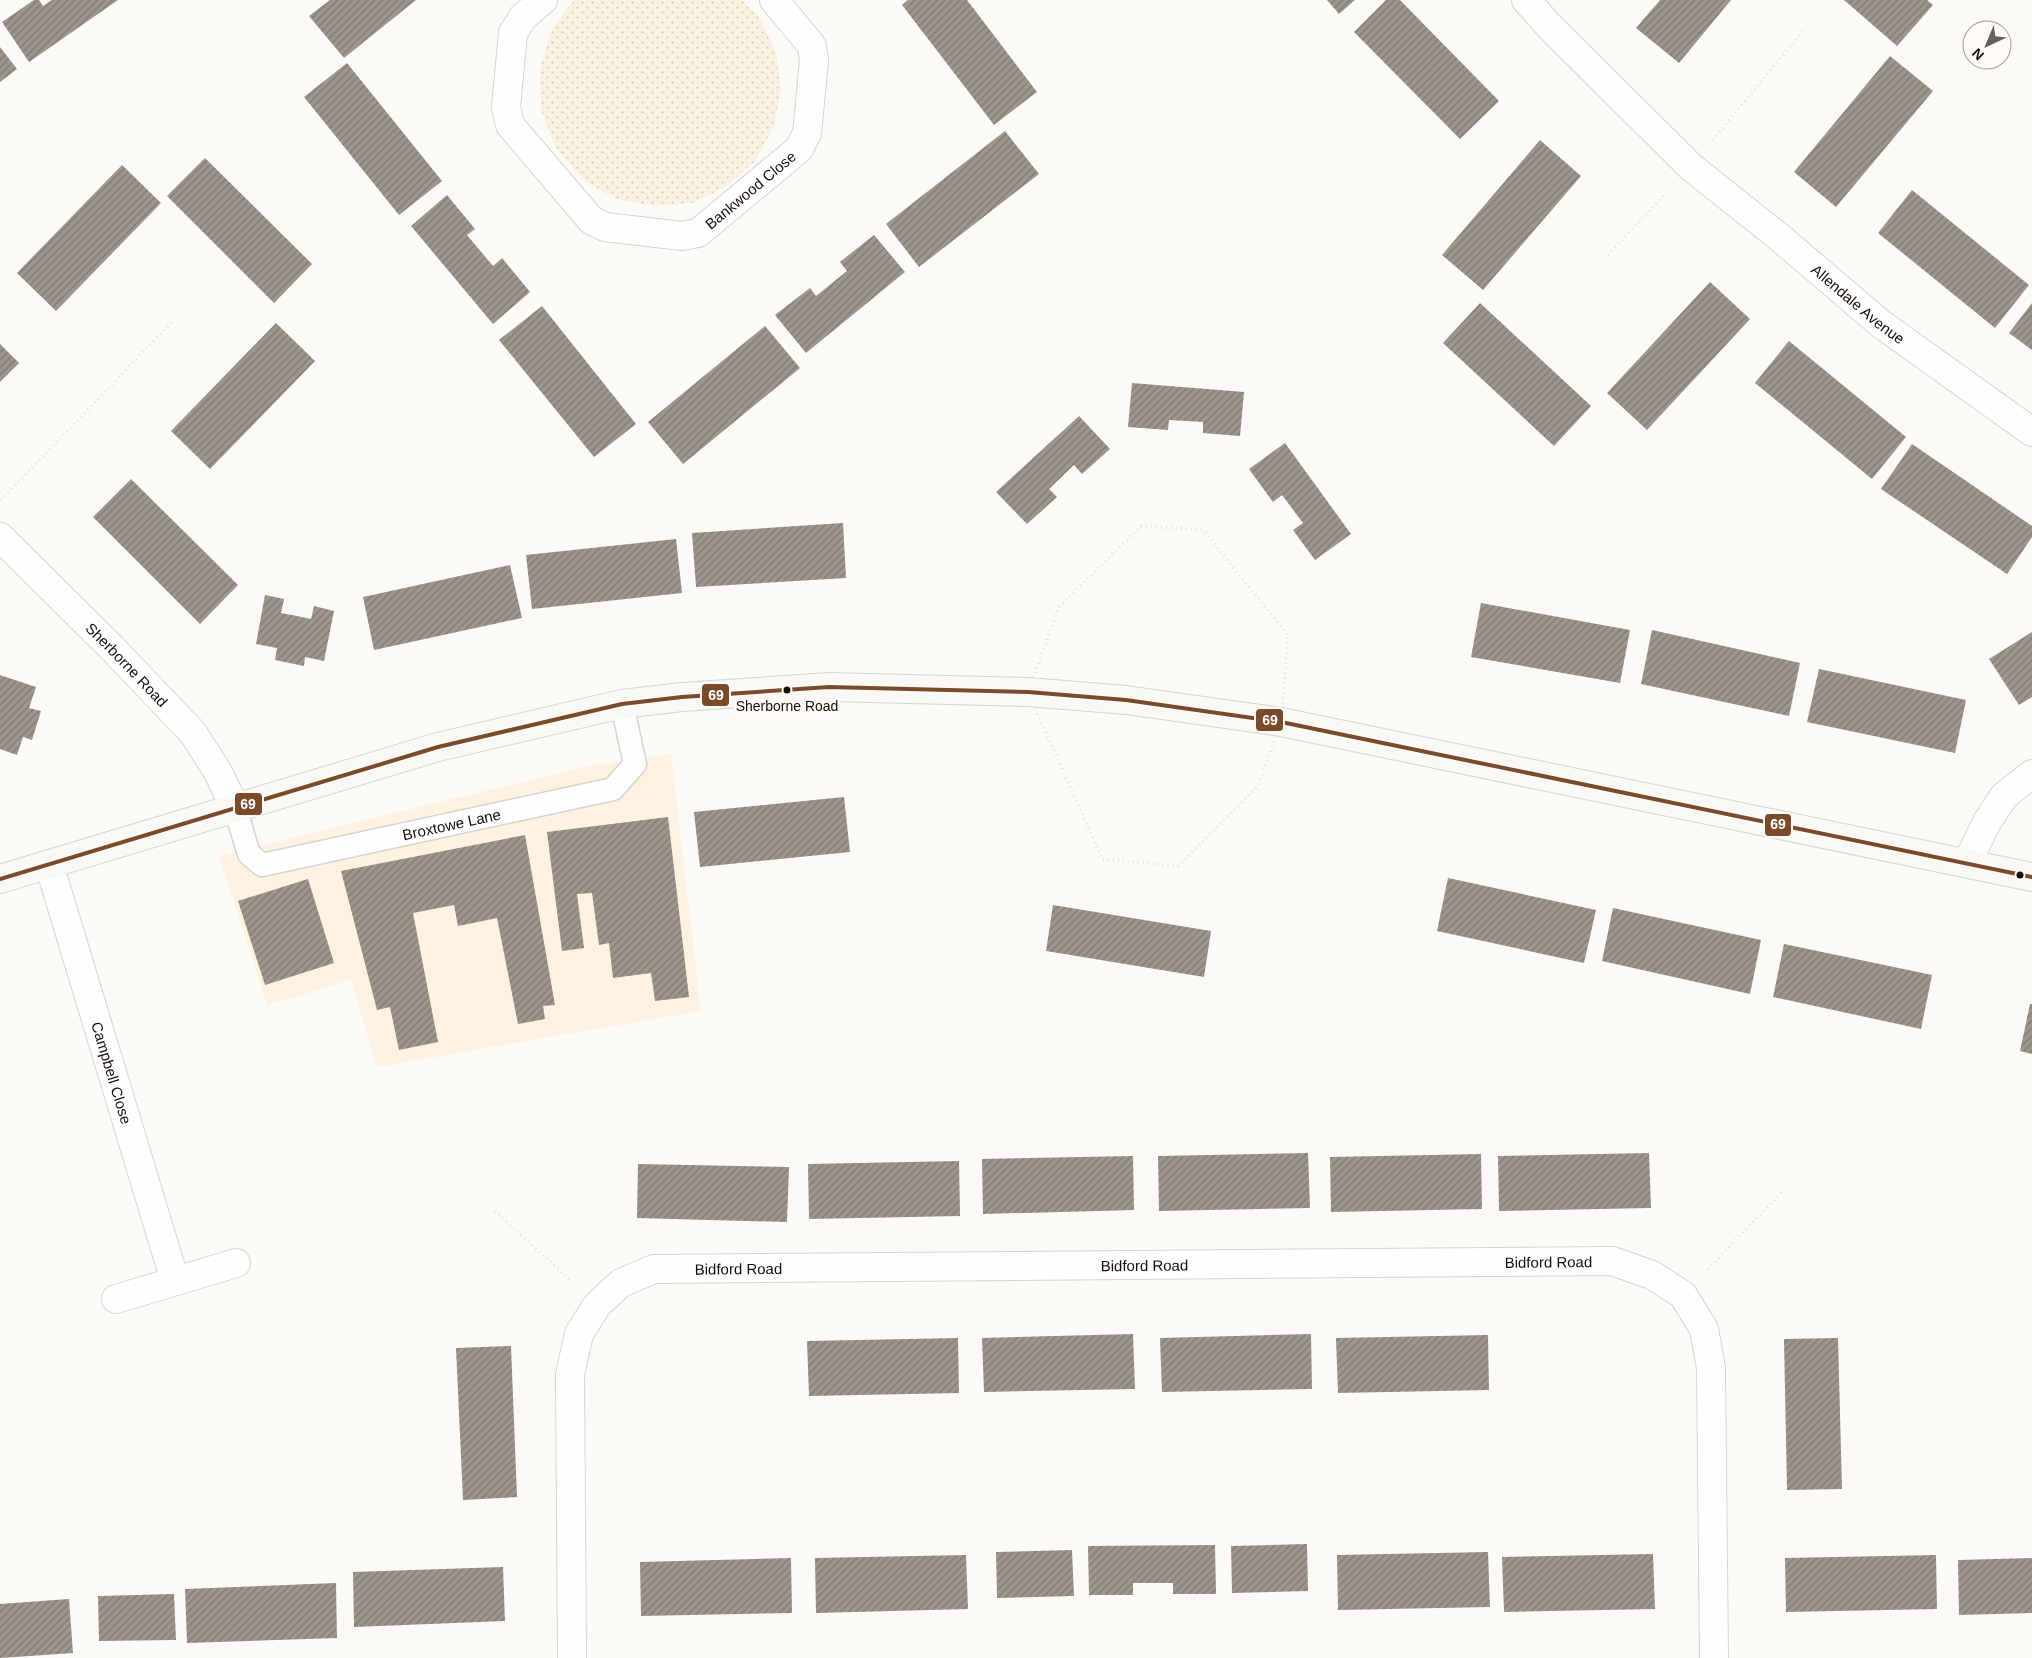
<svg xmlns="http://www.w3.org/2000/svg" width="2032" height="1658" font-family="Arial,sans-serif">
<defs>
<pattern id="grass-dots" width="8" height="8" patternUnits="userSpaceOnUse" patternTransform="scale(1.25)"><rect width="8" height="8" fill="#faf0df"/><path d="M2 2h.1M6 6h.1" fill="none" stroke="#d5cdbe" stroke-width="1.8" stroke-linecap="round"/></pattern>
<pattern id="building-hatch" width="6" height="6" patternUnits="userSpaceOnUse" patternTransform="scale(1.25)"><rect width="6" height="6" fill="#9d968c"/><path d="M-1 1l2-2M0 6l6-6M5 7l2-2" fill="none" stroke="#7f7970"/></pattern>
</defs>
<rect width="100%" height="100%" fill="#fcfaf7"/>
<polygon fill="#fdf2e2" points="671,754 701,1011 377,1067 351,980 267,1005 219,856 587,766"/>
<polygon fill="url(#grass-dots)" points="574,0 742,0 759,17 776,52 781,90 774,127 755,161 726,187 692,203 654,206 616,199 583,180 556,148 541,110 540,68 552,29"/>
<g fill="url(#building-hatch)">
<polygon points="34,0 39,0 43,6 52,0 118,0 29,62 2,22"/>
<polygon points="330,0 416,0 344,58 309,16"/>
<polygon points="908,0 967,0 1037,92 994,125 902,5"/>
<polygon points="1327,0 1355,0 1339,14"/>
<polygon points="1386,0 1400,0 1499,101 1460,139 1354,32"/>
<polygon points="1660,0 1731,0 1679,63 1636,28"/>
<polygon points="1844,0 1927,0 1933,5 1897,46"/>
<polygon points="0,47 17,69 0,82"/>
<polygon points="1890,56 1933,91 1836,207 1794,172"/>
<polygon points="347,63 442,181 399,215 304,97"/>
<polygon points="1005,131 1039,174 919,267 886,224"/>
<polygon points="1540,140 1581,176 1483,290 1442,255"/>
<polygon points="205,158 312,264 274,303 167,196"/>
<polygon points="122,165 161,203 56,311 17,273"/>
<polygon points="1912,190 2029,285 1995,328 1878,233"/>
<polygon points="447,195 475,229 467,235 493,266 502,258 530,292 493,324 411,226"/>
<polygon points="874,235 905,272 806,353 775,315 810,288 816,296 847,271 840,262"/>
<polygon points="1710,282 1750,319 1647,430 1607,393"/>
<polygon points="1480,303 1591,406 1554,446 1443,343"/>
<polygon points="2032,303 2032,350 2009,333"/>
<polygon points="542,306 636,424 594,457 499,340"/>
<polygon points="276,323 315,361 210,469 171,431"/>
<polygon points="765,326 800,368 683,464 648,422"/>
<polygon points="1789,341 1906,437 1872,479 1755,383"/>
<polygon points="0,344 19,363 0,382"/>
<polygon points="1132,383 1244,392 1240,436 1203,433 1203,422 1169,420 1168,430 1128,427"/>
<polygon points="1079,416 1110,449 1082,474 1074,465 1049,489 1057,497 1027,524 996,492"/>
<polygon points="1285,443 1351,534 1315,560 1293,530 1303,523 1282,495 1273,502 1249,469"/>
<polygon points="1912,444 2032,526 2032,537 2007,574 1881,489"/>
<polygon points="131,479 238,585 200,624 93,517"/>
<polygon points="843,523 846,578 696,587 692,533"/>
<polygon points="676,539 682,593 532,609 526,555"/>
<polygon points="510,565 522,618 374,650 363,597"/>
<polygon points="265,595 284,599 281,613 297,616 311,619 314,606 334,611 324,661 305,657 304,666 275,660 277,648 256,644"/>
<polygon points="1481,603 1630,630 1620,683 1471,657"/>
<polygon points="1652,630 1800,663 1789,716 1641,684"/>
<polygon points="2032,632 2032,697 2019,705 1989,659"/>
<polygon points="1819,669 1966,700 1955,753 1807,722"/>
<polygon points="0,675 36,687 29,708 41,711 32,740 23,737 17,755 0,749"/>
<polygon points="844,797 850,852 700,867 694,812"/>
<polygon points="668,817 689,997 655,1001 651,973 613,978 609,943 599,945 592,893 577,894 584,948 562,951 547,832"/>
<polygon points="525,835 555,1005 543,1006 545,1019 518,1024 497,918 458,926 454,905 413,913 438,1042 399,1050 390,1007 377,1010 341,871"/>
<polygon points="1448,878 1596,910 1584,963 1437,931"/>
<polygon points="308,879 334,963 265,985 238,901"/>
<polygon points="1053,905 1211,931 1204,977 1046,951"/>
<polygon points="1613,908 1761,940 1750,994 1602,961"/>
<polygon points="1784,944 1932,975 1921,1029 1773,997"/>
<polygon points="2030,1004 2032,1004 2032,1054 2020,1051"/>
<polygon points="1308,1153 1310,1208 1159,1211 1158,1156"/>
<polygon points="1649,1153 1651,1208 1499,1211 1498,1156"/>
<polygon points="1481,1154 1482,1209 1331,1212 1330,1157"/>
<polygon points="1133,1156 1134,1210 983,1214 982,1159"/>
<polygon points="959,1161 960,1216 809,1219 808,1164"/>
<polygon points="638,1164 789,1167 787,1222 637,1218"/>
<polygon points="1133,1334 1135,1389 984,1392 982,1338"/>
<polygon points="1311,1334 1312,1389 1162,1392 1160,1338"/>
<polygon points="1488,1335 1489,1390 1338,1393 1336,1338"/>
<polygon points="958,1338 959,1393 809,1396 807,1341"/>
<polygon points="1838,1338 1842,1489 1787,1490 1784,1339"/>
<polygon points="511,1346 517,1497 463,1500 456,1348"/>
<polygon points="1307,1544 1308,1591 1232,1593 1231,1546"/>
<polygon points="1215,1545 1216,1594 1173,1594 1173,1583 1133,1583 1133,1595 1089,1595 1088,1546"/>
<polygon points="1072,1550 1074,1596 997,1598 996,1552"/>
<polygon points="1488,1552 1490,1607 1338,1610 1337,1555"/>
<polygon points="1653,1554 1655,1609 1504,1612 1502,1557"/>
<polygon points="966,1555 968,1609 816,1613 815,1558"/>
<polygon points="1936,1555 1937,1609 1786,1612 1785,1558"/>
<polygon points="791,1558 792,1613 641,1616 640,1562"/>
<polygon points="2032,1558 2032,1613 1959,1615 1958,1560"/>
<polygon points="503,1567 505,1621 354,1627 353,1572"/>
<polygon points="336,1583 337,1638 187,1643 185,1589"/>
<polygon points="174,1594 176,1640 99,1641 98,1596"/>
<polygon points="69,1599 73,1653 0,1658 0,1604"/>
</g>
<g fill="none" stroke-linecap="round" stroke-linejoin="round">
<defs>
<g id="lane">
<path id="s1" d="M 235,808 L 249,854 L 262,865 L 613,789 L 635,764 L 622,704"/>
</g>
<g id="street">
<path id="s2" d="M 543,0 L 523,17 L 513,33 L 506,107 L 510,125 L 591,220 L 605,227 L 682,236 L 698,233 L 799,149 L 807,133 L 814,61 L 812,46 L 774,0"/>
<path id="s3" d="M 1526,0 L 1550,27 L 1691,167 L 1779,237 L 1881,324 L 2032,432"/>
<path id="s4" d="M 0,537 L 113,649 L 193,733 L 218,772 L 235,808"/>
<polyline points="1967,863 1987,822 2004,796 2032,774"/>
<path id="s5" d="M 49,864 L 175,1281"/>
<polyline points="116,1299 236,1263"/>
<path id="s6" d="M 572,1658 L 570,1374 L 579,1334 L 597,1305 L 621,1283 L 654,1269 L 1612,1261 L 1652,1275 L 1683,1295 L 1704,1329 L 1711,1368 L 1714,1658"/>
</g>
<polyline id="secondary" points="0,879 438,747 622,704 682,697 829,687 1028,692 1126,700 1281,722 2032,877"/>
</defs>
<use href="#lane" stroke="#d7d3cd" stroke-width="25"/>
<use href="#street" stroke="#d7d3cd" stroke-width="30"/>
<use href="#secondary" stroke="#d7d3cd" stroke-width="30"/>
<g stroke="#e2e0df" stroke-width="3" stroke-dasharray="1 4" stroke-linecap="butt">
<polyline points="1713,140 1803,31"/>
<polyline points="1608,255 1666,193"/>
<polyline points="1,500 172,322"/>
<polygon points="1141,526 1203,530 1288,635 1281,722 1258,786 1178,866 1102,859 1028,692 1059,607"/>
<polyline points="495,1211 570,1280"/>
<polyline points="1708,1269 1782,1192"/>
</g>
<use href="#lane" stroke="#fffefe" stroke-width="22"/>
<use href="#street" stroke="#fffefe" stroke-width="28"/>
<use href="#secondary" stroke="#f9f8f5" stroke-width="28"/>
<defs>
<polyline id="bus-1" points="0,879 438,747 622,704 682,697 829,687 1028,692 1126,700 1281,722 2032,877"/>
</defs>
<use href="#bus-1" stroke="#fefaf5" stroke-width="8"/>
<use href="#bus-1" stroke="#7a4b2a" stroke-width="4"/>
</g>
<g fill="#140e06" stroke="#fefaf5" stroke-width="2">
<circle cx="787" cy="690" r="4.5"/>
<circle cx="2020" cy="875" r="4.5"/>
</g>
<g text-anchor="middle" dominant-baseline="central" stroke-width="5" stroke-linejoin="round" paint-order="stroke">
<g font-size="14" fill="#140e06" stroke="#fefaf5">
<text x="787" y="706">Sherborne Road</text>
</g>
<g font-size="15" fill="#140e06" stroke="#fefaf5">
<text stroke="none"><textPath href="#s2" startOffset="440">Bankwood Close</textPath></text>
<text stroke="none"><textPath href="#s3" startOffset="451">Allendale Avenue</textPath></text>
<text stroke="none"><textPath href="#s4" startOffset="180">Sherborne Road</textPath></text>
<text stroke="none"><textPath href="#s1" startOffset="259">Broxtowe Lane</textPath></text>
<text stroke="none"><textPath href="#s5" startOffset="218">Campbell Close</textPath></text>
<text stroke="none"><textPath href="#s6" startOffset="1322">Bidford Road</textPath></text>
<text stroke="none"><textPath href="#s6" startOffset="918">Bidford Road</textPath></text>
<text stroke="none"><textPath href="#s6" startOffset="512">Bidford Road</textPath></text>
</g>
</g>
<g stroke="#fefaf5" stroke-width="2">
<rect x="701" y="683" width="29" height="24" rx="5" fill="#7a4b2a"/>
<rect x="1255" y="708" width="29" height="24" rx="5" fill="#7a4b2a"/>
<rect x="234" y="792" width="29" height="24" rx="5" fill="#7a4b2a"/>
<rect x="1764" y="813" width="28" height="24" rx="5" fill="#7a4b2a"/>
</g>
<g font-size="14" text-anchor="middle" font-weight="bold" fill="#fff">
<text x="716" y="700">69</text>
<text x="1270" y="725">69</text>
<text x="248" y="809">69</text>
<text x="1778" y="829">69</text>
</g>
<g transform="translate(1987 45) rotate(224)"><circle r="24" fill="#fefaf5" stroke="#a09c95"/>
<path d="M0-4L9 19L0 12L-9 19Z" fill="#65615a"/>
<text y="-8" font-size="14" font-weight="bold" text-anchor="middle" fill="#140e06">N</text>
</g>
</svg>
